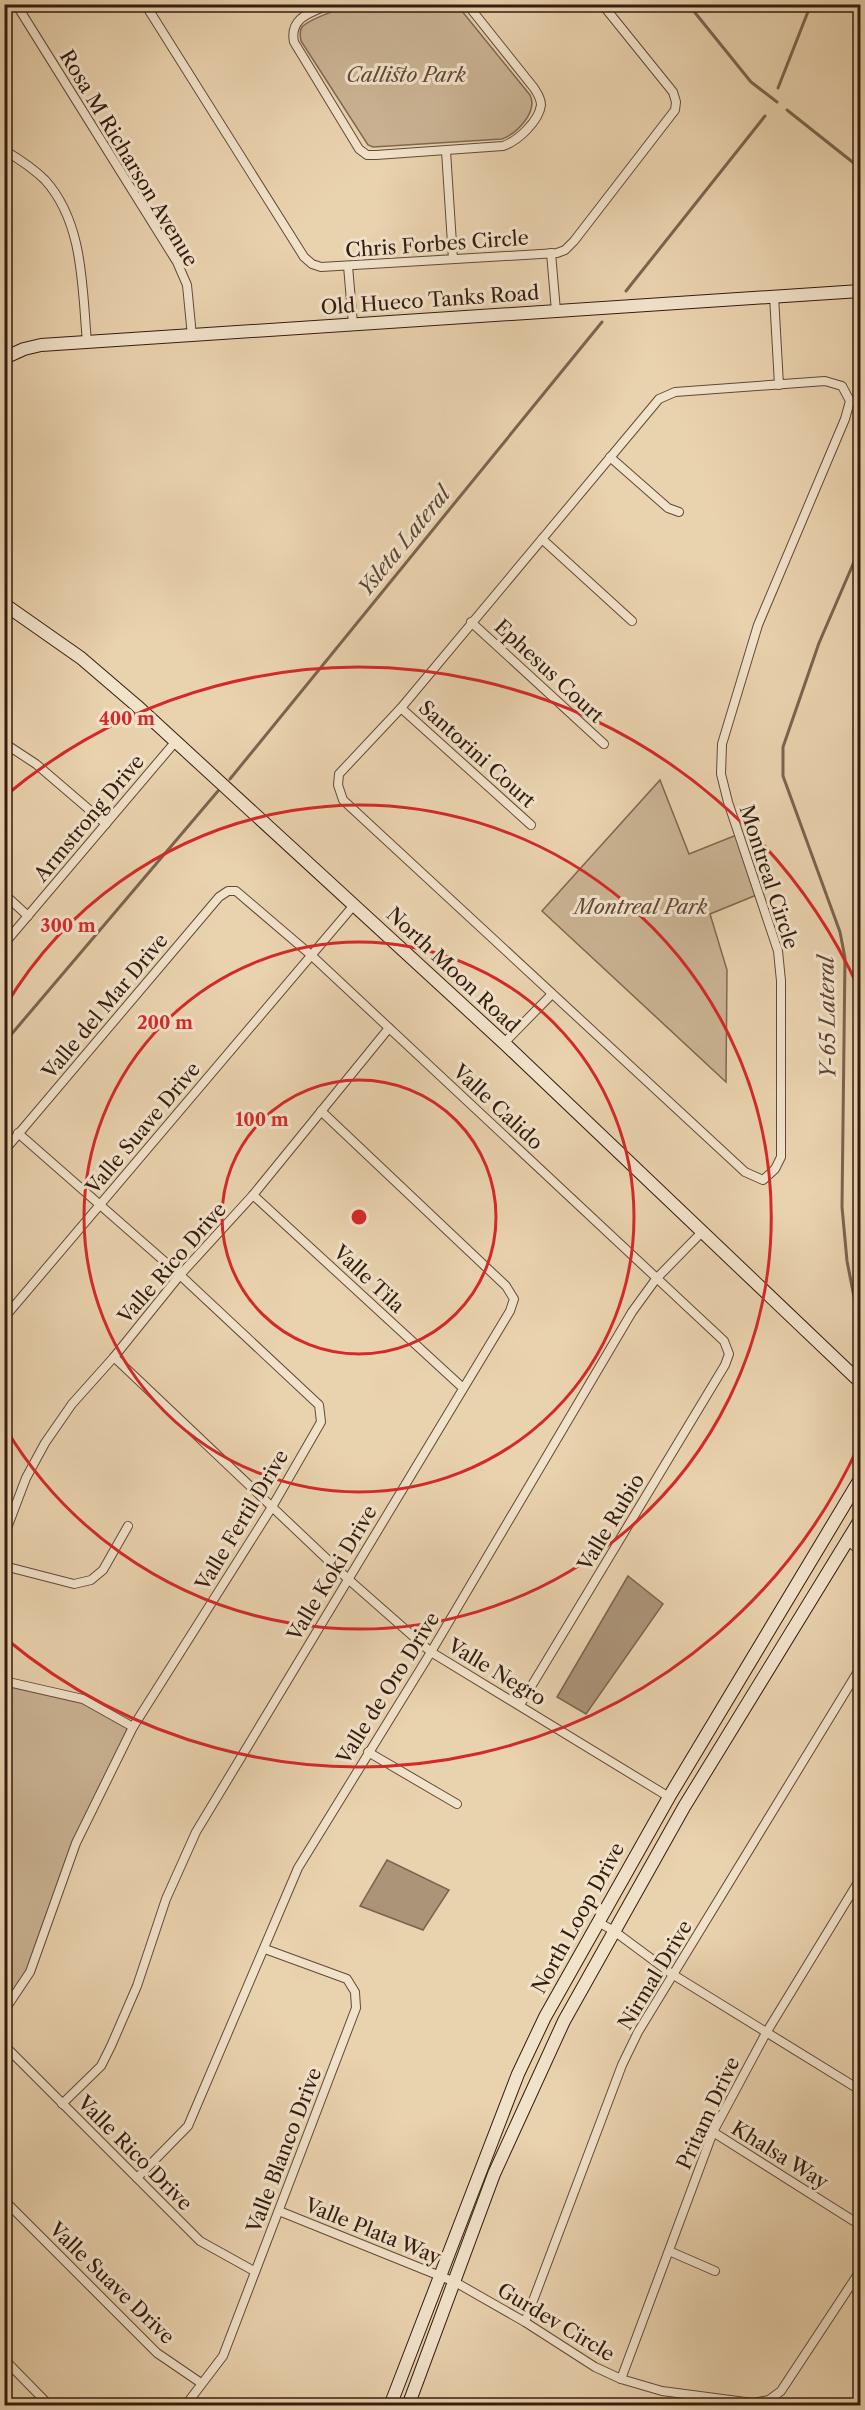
<svg xmlns="http://www.w3.org/2000/svg" width="865" height="2410" font-family="'Libre Caslon Text',serif">
<rect width="100%" height="100%" fill="#e9d2ae"/>
<filter id="stains"><feTurbulence type="fractalNoise" baseFrequency=".00333" numOctaves="4"/><feColorMatrix values="0 0 0 0 .2 0 0 0 0 .09 0 0 0 0 .02 0 0 0 .5 -.17"/></filter>
<radialGradient id="worn" r=".72"><stop offset=".6" stop-color="#630" stop-opacity="0"/><stop offset="1" stop-color="#630" stop-opacity=".3"/></radialGradient>
<g fill="#cab393" stroke="#7f6851" stroke-width="1.5">
<path d="M 351,5 L 457,5 L 530,95 C 538,111 518,133 502,139 L 373,147 L 368,145 L 301,41 C 300,36 299,31 302,27 C 310,18 340,9 351,5 Z"/>
<polygon points="660,780 689,854 739,834 759,894 710,914 727,970 726,1082 542,911"/>
<polygon points="5,1681 83,1699 133,1727 76,1843 30,1972 5,2011"/>
</g>
<g fill="#ab9478" stroke="#7b644e" stroke-width="1.5">
<polygon points="628,1576 663,1604 586,1714 557,1697"/>
<polygon points="387,1860 449,1890 423,1930 360,1906"/>
</g>
<g fill="none" stroke-linecap="round" stroke-linejoin="round">
<g stroke="#7b644e" stroke-width="3">
<polyline points="688,4 751,82 777,102"/>
<polyline points="778,88 811,4"/>
<polyline points="787,110 860,168"/>
<polyline points="626,291 765,116"/>
<polyline points="860,548 819,643 783,747 783,776 840,932 845,958 842,1207 847,1261 860,1328"/>
<polyline points="230,779 602,322"/>
<polyline points="4,1043 218,791"/>
</g>
<defs>
<g id="street">
<polyline points="16,4 177,262 187,285 192,336"/>
<polyline points="145,4 304,257 312,264 321,267 557,253 565,250 574,241 675,110 676,102 673,92 602,4"/>
<path d="M 331,4 C 312,12 289,17 294,42 L 359,149 L 367,155 L 376,155 L 503,146 C 518,141 539,121 541,105 C 541,98 537,93 534,88 L 467,4"/>
<path d="M 4,150 C 19,159 33,168 45,180 C 84,223 82,288 87,342"/>
<polyline points="446,151 453,259"/>
<polyline points="551,253 556,311"/>
<polyline points="348,266 353,324"/>
<polyline points="774,296 779,385"/>
<polygon points="825,381 842,386 850,401 845,419 758,625 722,744 721,774 728,802 778,951 781,981 781,1157 775,1169 763,1180 745,1172 343,800 338,785 339,774 401,708 659,399 675,392"/>
<polyline points="610,457 668,508 679,512"/>
<polyline points="542,539 632,621"/>
<polyline points="471,622 604,744"/>
<polyline points="401,708 531,825"/>
<polyline points="4,743 36,764 106,824"/>
<polyline points="4,894 28,916"/>
<polyline points="4,944 176,741"/>
<polyline points="504,1043 552,994"/>
<polyline points="4,1151 219,897 228,891 236,891 311,955 724,1341 729,1354 725,1365 520,1705"/>
<polyline points="253,1195 463,1388"/>
<polyline points="4,1318 354,905"/>
<polyline points="114,1357 348,1579 431,1652 669,1797"/>
<polyline points="4,1536 26,1478 45,1443 72,1404 114,1357 180,1275 253,1195 389,1028"/>
<polyline points="848,1541 860,1551"/>
<polyline points="4,1566 74,1584 91,1580 103,1570 128,1526"/>
<polyline points="4,1681 83,1699 133,1727"/>
<polyline points="368,1752 457,1804"/>
<polyline points="598,1922 614,1931 672,1974 860,2090"/>
<polyline points="4,2011 30,1972 76,1843 133,1727 272,1507 321,1422 319,1405 180,1275 18,1133"/>
<polyline points="4,2045 200,2241 254,2271"/>
<polyline points="62,2104 101,2066 111,2046 137,1986 166,1899 196,1832 510,1311 514,1299 506,1286 321,1111"/>
<polyline points="713,2132 860,2225"/>
<polyline points="137,2178 188,2126 298,1868 431,1652 632,1312 656,1279 702,1232"/>
<polyline points="4,2200 157,2353 201,2383"/>
<polyline points="279,2211 455,2282 525,2322 595,2367 621,2379 662,2391 753,2403 769,2400 781,2391 860,2271"/>
<polyline points="669,2251 715,2271"/>
<polyline points="525,2322 622,2065 638,2032 860,1668"/>
<polyline points="4,2359 50,2406"/>
<polyline points="621,2379 713,2132 766,2033 860,1879"/>
<polyline points="185,2406 223,2356 356,2008 355,1992 347,1979 265,1949"/>
<polyline points="487,2406 488,2403"/>
</g>
<g id="secondary">
<polyline points="4,358 24,349 41,345 860,291"/>
<polyline points="4,604 81,658 137,706 504,1043 860,1382"/>
<polyline points="390,2406 518,2074 545,2017 669,1797 860,1479"/>
<polyline points="408,2406 494,2174 564,2021 684,1807 860,1520"/>
</g>
</defs>
<use href="#street" stroke="#614a37" stroke-width="10"/>
<use href="#secondary" stroke="#341c0f" stroke-width="14"/>
<use href="#street" stroke="#f1e2ca" stroke-width="8"/>
<use href="#secondary" stroke="#f1e2ca" stroke-width="12"/>
</g>
<g fill="none" stroke="#d62828" stroke-width="3">
<circle cx="359" cy="1217" r="137"/>
<circle cx="359" cy="1217" r="275"/>
<path d="M6 1005A412 412 0 1 1 6 1429"/>
<path d="M859 1445A550 550 0 0 1 5 1638M5 796A550 550 0 0 1 859 989"/>
</g>
<g text-anchor="middle" dominant-baseline="central" stroke-width="6" stroke-linejoin="round" paint-order="stroke">
<g font-size="20" font-style="italic" fill="#614937" stroke="#f1e2ca">
<text x="406" y="75">Callisto Park</text>
<text x="641" y="907">Montreal Park</text>
</g>
<g font-size="20" fill="#341c0f" stroke="#f1e2ca">
<text transform="translate(129 158) rotate(59)">Rosa M Richarson Avenue</text>
<text transform="translate(437 244) rotate(-4)">Chris Forbes Circle</text>
<text transform="translate(430 300) rotate(-4)">Old Hueco Tanks Road</text>
<text transform="translate(549 671) rotate(43)">Ephesus Court</text>
<text transform="translate(477 754) rotate(42)">Santorini Court</text>
<text transform="translate(89 818) rotate(-50)">Armstrong Drive</text>
<text transform="translate(769 877) rotate(72)">Montreal Circle</text>
<text transform="translate(453 970) rotate(43)">North Moon Road</text>
<text transform="translate(105 1006) rotate(-50)">Valle del Mar Drive</text>
<text transform="translate(498 1107) rotate(43)">Valle Calido</text>
<text transform="translate(143 1128) rotate(-50)">Valle Suave Drive</text>
<text transform="translate(172 1263) rotate(-49)">Valle Rico Drive</text>
<text transform="translate(369 1279) rotate(43)">Valle Tila</text>
<text transform="translate(242 1520) rotate(-59)">Valle Fertil Drive</text>
<text transform="translate(611 1522) rotate(-59)">Valle Rubio</text>
<text transform="translate(332 1573) rotate(-59)">Valle Koki Drive</text>
<text transform="translate(497 1672) rotate(31)">Valle Negro</text>
<text transform="translate(388 1688) rotate(-58)">Valle de Oro Drive</text>
<text transform="translate(578 1918) rotate(-61)">North Loop Drive</text>
<text transform="translate(655 1975) rotate(-59)">Nirmal Drive</text>
<text transform="translate(708 2113) rotate(-65)">Pritam Drive</text>
<text transform="translate(284 2150) rotate(-69)">Valle Blanco Drive</text>
<text transform="translate(135 2153) rotate(45)">Valle Rico Drive</text>
<text transform="translate(780 2155) rotate(32)">Khalsa Way</text>
<text transform="translate(373 2231) rotate(22)">Valle Plata Way</text>
<text transform="translate(112 2283) rotate(44)">Valle Suave Drive</text>
<text transform="translate(556 2322) rotate(31)">Gurdev Circle</text>
</g>
<g font-size="21" font-style="italic" fill="#5e4634" stroke="#f1e2ca">
<text transform="translate(404 541) rotate(-51)">Ysleta Lateral</text>
<text transform="translate(827 1017) rotate(-91)">Y-65 Lateral</text>
</g>
</g>
<circle cx="359" cy="1217" r="9" fill="#d62828" stroke="#f1e2ca" stroke-width="3"/>
<g font-size="18" text-anchor="middle" font-weight="bold" fill="#d62828" stroke="#f1e2ca" stroke-width="6" stroke-linejoin="round" paint-order="stroke">
<text x="127" y="725">400 m</text>
<text x="68" y="932">300 m</text>
<text x="165" y="1029">200 m</text>
<text x="262" y="1126">100 m</text>
</g>
<rect width="865" height="2410" fill="none" stroke="#e9d2ae" stroke-width="24"/>
<rect x="6" y="6" width="853" height="2398" fill="none" stroke="#341c0f" stroke-width="3"/>
<rect x="12" y="12" width="841" height="2386" fill="none" stroke="#341c0f" stroke-width="1.5"/>
<rect width="100%" height="100%" filter="url(#stains)"/>
<rect width="100%" height="100%" fill="url(#worn)"/>
</svg>
